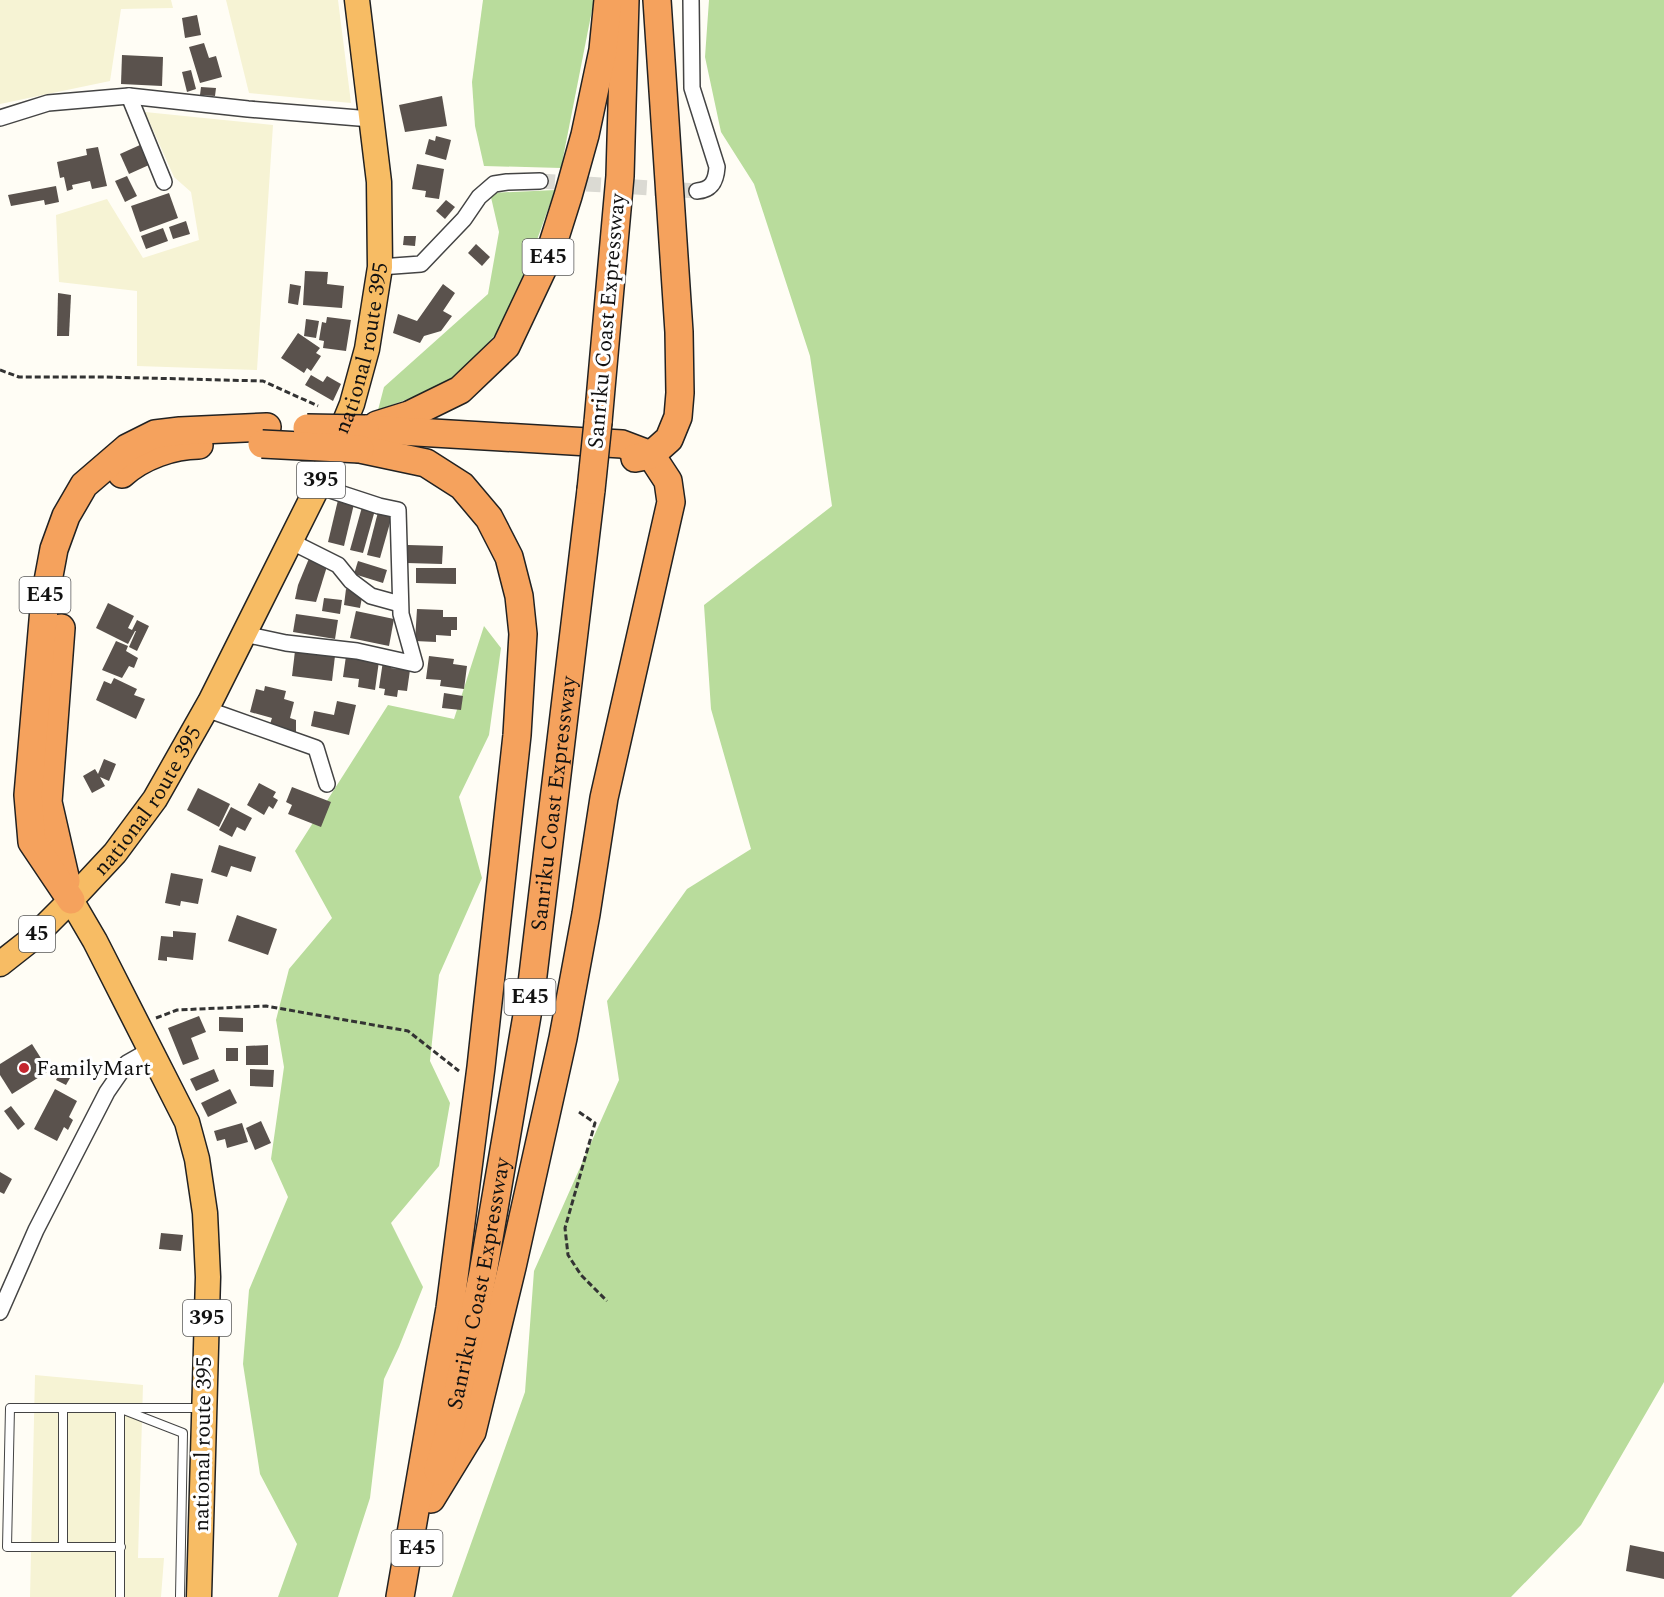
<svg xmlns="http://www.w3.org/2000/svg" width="1664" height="1597" font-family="Spectral,serif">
<rect width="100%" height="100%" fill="#fffdf5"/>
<g fill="#f6f3d4">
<polygon points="0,0 171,0 173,8 121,9 110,81 0,104"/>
<polygon points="226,0 338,0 351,103 249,93"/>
<polygon points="145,112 273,125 257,370 137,366 137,291 59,282 56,215 107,199 143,258 199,240 191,192 174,177"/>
<polygon points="35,1375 143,1385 138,1558 164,1558 161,1597 30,1597"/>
</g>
<g fill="#b9dc9c">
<polygon points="483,0 594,0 561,168 484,166 475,126 472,82"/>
<polygon points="709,0 1664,0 1664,1382 1581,1525 1511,1597 452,1597 525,1392 534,1271 619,1080 607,1001 687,889 751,849 711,709 704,605 832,506 810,356 754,184 721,132 705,57"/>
<polygon points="555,190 508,320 454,382 378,410 384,387 488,294 499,232 490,193"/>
<polygon points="484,626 501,648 489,735 459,797 482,878 439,975 430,1061 450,1103 439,1166 391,1223 423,1287 399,1347 384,1379 370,1498 338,1597 278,1597 297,1544 260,1474 243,1364 249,1290 288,1197 271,1159 284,1067 276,1020 289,969 332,918 295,851 388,705 454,719"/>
</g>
<g fill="#5a524d">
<polygon points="197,15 201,35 185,38 182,18"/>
<polygon points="204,43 209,58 216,56 222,77 200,83 189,47"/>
<polygon points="122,55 163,57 162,86 121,84"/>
<polygon points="191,70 196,89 187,92 182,72"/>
<polygon points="201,87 216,88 215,96 200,95"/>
<polygon points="442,96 447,126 405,132 399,105"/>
<polygon points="436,136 451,140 446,160 425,154 429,139 435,141"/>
<polygon points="140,145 149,165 129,174 120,154"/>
<polygon points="98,147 107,186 92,189 90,181 72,185 73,189 67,191 64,177 60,178 57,162 87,155 86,149"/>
<polygon points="417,164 444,169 439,199 425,197 426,191 412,189"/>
<polygon points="127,176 137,196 125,202 115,181"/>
<polygon points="56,186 59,202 45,205 44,200 11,206 8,195"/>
<polygon points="169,193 178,218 140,232 131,206"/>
<polygon points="446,200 455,207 445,219 436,211"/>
<polygon points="186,221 190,234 173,239 169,227"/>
<polygon points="163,228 168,241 146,249 141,236"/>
<polygon points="404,236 416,236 415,246 403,245"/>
<polygon points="476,244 490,257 482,266 468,253"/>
<polygon points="305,271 328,272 327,284 344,286 342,308 303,305"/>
<polygon points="290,284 301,286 298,305 288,303"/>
<polygon points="443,284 455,293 443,311 452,316 441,331 424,336 420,343 393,333 398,314 417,321"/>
<polygon points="58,293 71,295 69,336 57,336"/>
<polygon points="327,317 351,320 346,351 323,348 324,341 319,340 322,322 326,323"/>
<polygon points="306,319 319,321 316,338 304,336"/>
<polygon points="298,333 320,348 316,353 321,356 311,371 307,368 304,373 281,358"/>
<polygon points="311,375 323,382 327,376 341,384 333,401 305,385"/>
<polygon points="338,500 354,504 344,546 328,542"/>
<polygon points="362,507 375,510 363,553 350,550"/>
<polygon points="378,512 392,516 380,558 367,555"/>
<polygon points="408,545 443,546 442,564 407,563"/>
<polygon points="310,556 328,563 316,602 295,599 298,585"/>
<polygon points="358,561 387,570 383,583 354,574"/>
<polygon points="416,568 456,568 456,584 416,583"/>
<polygon points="346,589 363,592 360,608 344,605"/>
<polygon points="324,598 342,600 340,614 322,611"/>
<polygon points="108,603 134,616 128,628 132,630 137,620 149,626 137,651 129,647 136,631 135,631 128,644 96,628"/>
<polygon points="417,609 443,610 443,617 457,617 457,630 451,630 451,636 436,635 436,642 415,641"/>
<polygon points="356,611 394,619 389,646 350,638"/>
<polygon points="296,614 338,620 335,639 293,632"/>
<polygon points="116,641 128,646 126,651 138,658 134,668 129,666 122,678 102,670"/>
<polygon points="295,651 335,656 332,681 292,676"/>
<polygon points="346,656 379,661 375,690 358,687 359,679 343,677"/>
<polygon points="429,656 454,659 453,664 467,666 464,689 440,686 441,680 426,679"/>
<polygon points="383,661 392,662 391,668 410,670 407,691 398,690 397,697 384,695 385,689 379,688"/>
<polygon points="114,678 137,689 134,695 145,699 136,719 96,700 104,681 111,684"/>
<polygon points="265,686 286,691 284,699 294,702 290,718 296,720 296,732 270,724 272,718 250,712 256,689 264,691"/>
<polygon points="444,693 463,696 461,710 442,708"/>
<polygon points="337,701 356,705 349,735 311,726 314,711 334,715"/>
<polygon points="104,759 116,764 109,781 100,777 105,786 92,793 83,776 95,769 98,774"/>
<polygon points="259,783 276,792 273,797 278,800 273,809 269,806 264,815 247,805"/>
<polygon points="292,787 331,802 321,827 288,814 292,805 286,802"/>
<polygon points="198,788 230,804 219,827 187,810"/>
<polygon points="231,807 252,818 245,831 237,827 232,837 219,830"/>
<polygon points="219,845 256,857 251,872 231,866 227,877 211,872"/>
<polygon points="171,873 203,879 198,904 181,901 180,906 165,903"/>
<polygon points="237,915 277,929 268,955 228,941"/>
<polygon points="173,931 196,933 193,960 167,957 167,961 158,960 161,936 173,937"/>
<polygon points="199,1016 206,1032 191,1038 199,1059 183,1065 168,1028"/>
<polygon points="219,1017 243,1018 243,1032 219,1031"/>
<polygon points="32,1044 49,1071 12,1094 0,1075 0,1064"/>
<polygon points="268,1045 268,1065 246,1065 246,1046"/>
<rect x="226" y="1048" width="12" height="13"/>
<polygon points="64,1066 74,1071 66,1085 56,1080"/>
<polygon points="214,1069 219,1081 196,1091 190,1079"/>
<polygon points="250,1069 274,1070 273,1087 250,1086"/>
<polygon points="55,1089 77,1101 69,1117 73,1120 68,1130 64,1127 57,1141 34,1129"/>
<polygon points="230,1089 237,1103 208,1117 201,1103"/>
<polygon points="11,1106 25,1124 18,1130 4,1111"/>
<polygon points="261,1121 271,1143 255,1150 246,1128"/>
<polygon points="242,1123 248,1142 227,1148 225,1139 217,1141 214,1131"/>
<polygon points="0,1172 12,1179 4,1194 0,1192"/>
<polygon points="161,1233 183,1235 181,1251 159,1249"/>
<polygon points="1630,1545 1664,1552 1664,1579 1626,1571"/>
</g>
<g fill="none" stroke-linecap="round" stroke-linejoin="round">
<polyline stroke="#dbdad3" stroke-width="15" stroke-dasharray="15 8" stroke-linecap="butt" points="540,181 697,191"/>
<defs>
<g id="service">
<polyline points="63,1408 63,1547"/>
<polyline points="120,1408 120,1597"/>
<polyline points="124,1410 183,1433 180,1597"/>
<polyline points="121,1547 7,1547 10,1408 202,1408"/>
</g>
<g id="minor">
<path d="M 691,0 L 692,88 L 717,167 C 716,181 712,190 697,191"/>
<polyline points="129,96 164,182"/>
<polyline points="0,118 48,103 129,96 248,109 371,119"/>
<polyline points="380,267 421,264 464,219 479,197 494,184 507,182 540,181"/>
<polyline points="290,541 338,565 351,581 371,596 400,604"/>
<polyline points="244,634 286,643 357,651 415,664 401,614 398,510 379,506 318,486"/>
<polyline points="206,709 316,748 327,784"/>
<polyline points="0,1312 36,1230 107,1092 127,1063 150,1050"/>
</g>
<g id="trunk">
<polyline points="71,900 95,941 187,1122 197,1159 205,1213 208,1277 199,1597"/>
<path id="s1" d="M 0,964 L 33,938 L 71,900 L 115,853 L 155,799 L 210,702 L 321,480 L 352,404 L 367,349 L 380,267 L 379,182 L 357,0"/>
</g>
<g id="motorway">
<polyline points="598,422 620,176 625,0"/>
<polyline points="377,425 409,415 460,390 506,346 550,253 568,196 585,135 603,50 608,0"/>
<polyline points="365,429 622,444 651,455 668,481 671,502 604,798 586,914 563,1038 512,1267 472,1432 431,1499"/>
<polyline points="360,449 426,463 462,486 489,518 509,557 519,596 523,634 517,735 481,1067 450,1308 400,1597"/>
<polyline points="635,458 651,455 669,439 678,417 680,393 679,332 657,0"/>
<path d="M 122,474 C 142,456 173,445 199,445"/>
<polyline points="61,628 48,802 66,881"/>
<polyline points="71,900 32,842 28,795 45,597 54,549 66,516 84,485 127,448 155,434 180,431 267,427"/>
<path id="s2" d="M 438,1471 L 449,1433 L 483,1273 L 531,992 L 591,490"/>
</g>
</defs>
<use href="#service" stroke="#444" stroke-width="10"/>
<use href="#minor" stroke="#444" stroke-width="18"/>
<use href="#trunk" stroke="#222" stroke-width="27"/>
<use href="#motorway" stroke="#222" stroke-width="30"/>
<g stroke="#333" stroke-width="3" stroke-dasharray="6 3" stroke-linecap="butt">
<polyline points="0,370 19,377 106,377 263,381 318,406"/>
<polyline points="156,1018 177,1010 266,1006 408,1031 459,1071"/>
<polyline points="579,1112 595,1123 565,1228 568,1255 581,1275 607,1301"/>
</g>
<use href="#service" stroke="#fff" stroke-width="8"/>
<use href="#minor" stroke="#fff" stroke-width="15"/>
<use href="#trunk" stroke="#f7bc64" stroke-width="24"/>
<use href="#motorway" stroke="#f5a25d" stroke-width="27"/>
<defs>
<g id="motorway-bridge">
<polyline points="307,428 365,429"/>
<polyline points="262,444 360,449"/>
<polyline points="591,490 598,422"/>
</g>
</defs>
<use href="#motorway-bridge" stroke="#222" stroke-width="30" stroke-linecap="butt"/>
<use href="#motorway-bridge" stroke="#f5a25d" stroke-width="27"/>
</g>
<circle fill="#c4262e" stroke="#fff" stroke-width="2" cx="24" cy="1068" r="6"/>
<g text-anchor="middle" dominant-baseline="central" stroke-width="6" stroke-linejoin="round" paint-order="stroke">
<g fill="#fff" stroke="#585858" stroke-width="1.5">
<rect x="522.5" y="239" width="51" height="36" rx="4.5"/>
<rect x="297" y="462" width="48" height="36" rx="4.5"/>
<rect x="19.5" y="577" width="51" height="36" rx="4.5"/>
<rect x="19" y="916" width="36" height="36" rx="4.5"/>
<rect x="504.5" y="979" width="51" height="36" rx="4.5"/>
<rect x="183" y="1300" width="48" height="36" rx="4.5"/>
<rect x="391.5" y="1530" width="51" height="36" rx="4.5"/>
</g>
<g font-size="21" font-weight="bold" fill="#111">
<text x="548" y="257">E45</text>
<text x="321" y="480">395</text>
<text x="45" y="595">E45</text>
<text x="37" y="934">45</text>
<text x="530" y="997">E45</text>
<text x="207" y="1318">395</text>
<text x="417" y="1548">E45</text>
</g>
<g font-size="22" fill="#111" stroke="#fff">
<text transform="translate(607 321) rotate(-85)">Sanriku Coast Expressway</text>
<text stroke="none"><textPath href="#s1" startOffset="726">national route 395</textPath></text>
<text stroke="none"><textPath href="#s1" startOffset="222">national route 395</textPath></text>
<text stroke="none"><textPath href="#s2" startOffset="678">Sanriku Coast Expressway</textPath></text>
<text stroke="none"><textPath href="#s2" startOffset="192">Sanriku Coast Expressway</textPath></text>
<text transform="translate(203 1444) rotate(-89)">national route 395</text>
</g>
<g font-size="22" fill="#111" stroke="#fff" text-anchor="start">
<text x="36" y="1068">FamilyMart</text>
</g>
</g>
</svg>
